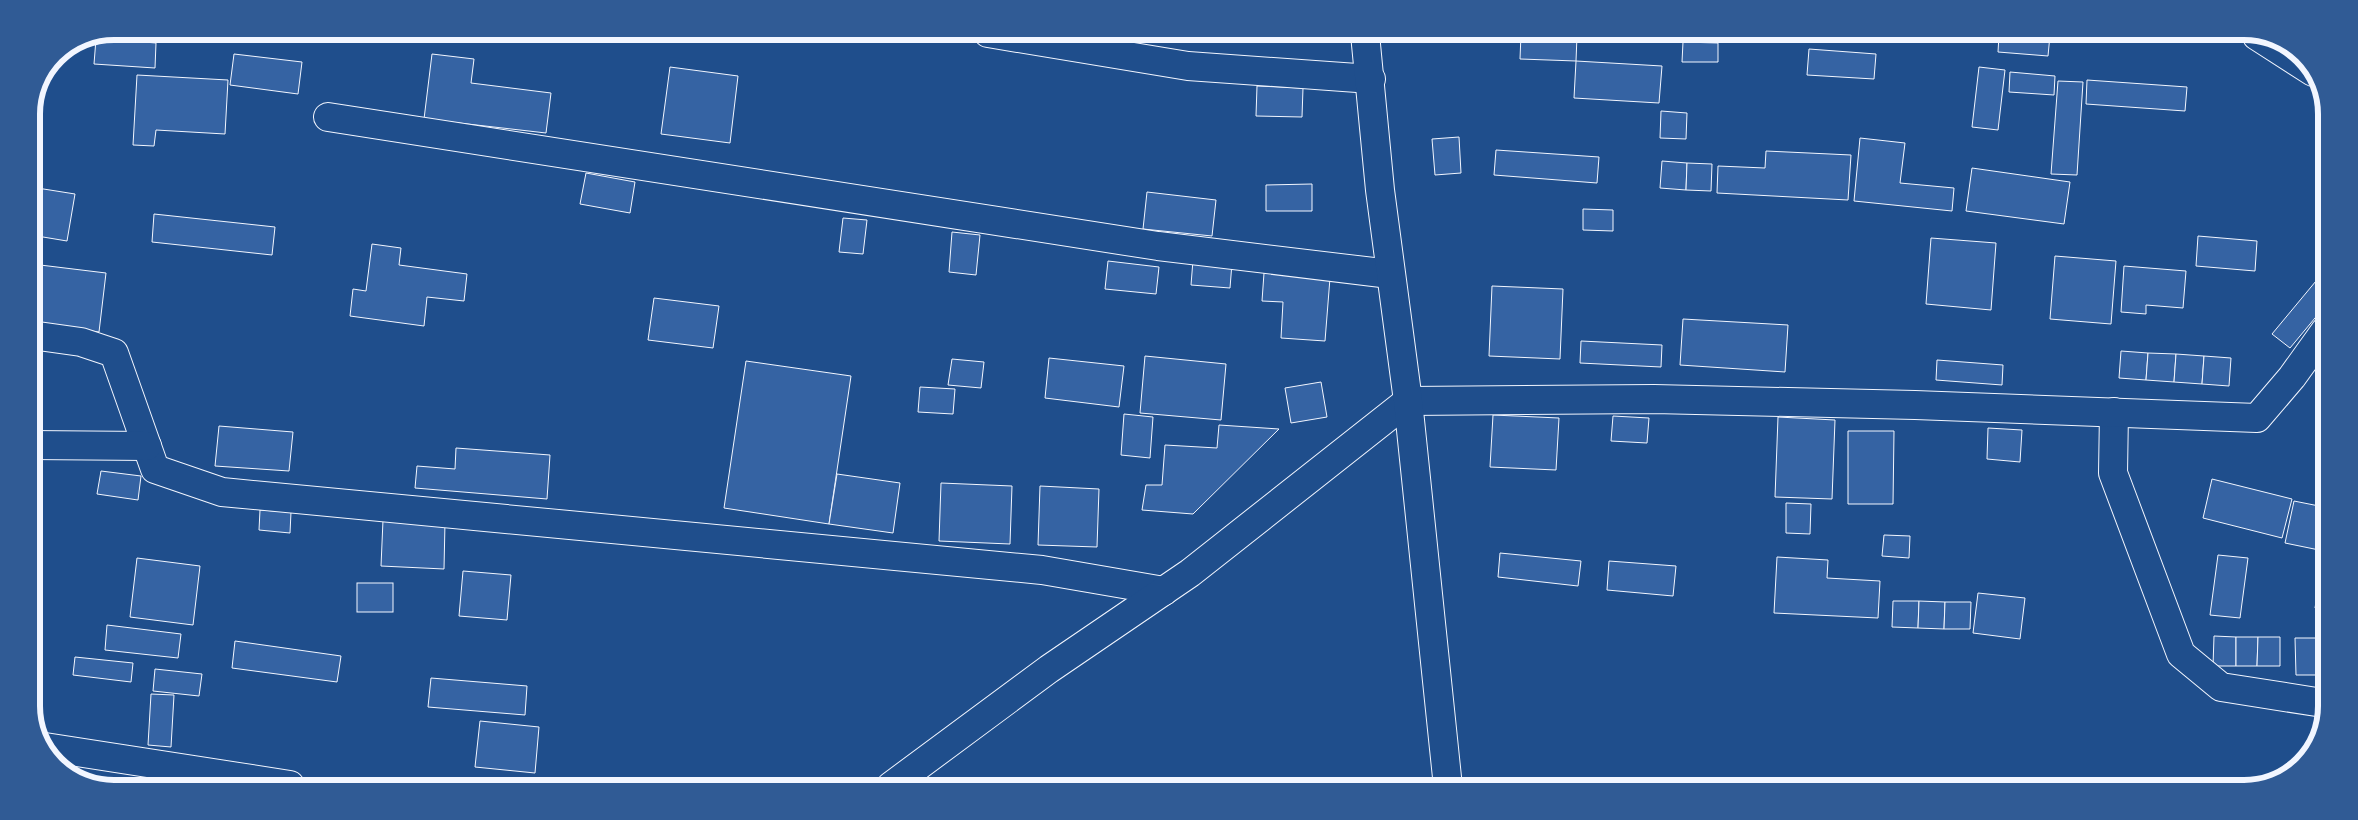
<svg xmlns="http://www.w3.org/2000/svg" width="2358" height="820" font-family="Commissioner,sans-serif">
<rect width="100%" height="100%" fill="#1f4e8c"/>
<g fill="#3563a3" stroke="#f2f6ff">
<polygon points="114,31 120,31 119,40 156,43 155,68 94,64 96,39"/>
<polygon points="1521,34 1577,36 1576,61 1520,59"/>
<polygon points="1640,34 1674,34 1674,37 1640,35"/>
<polygon points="1876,35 1932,35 1932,38"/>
<polygon points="1999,35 2050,35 2048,56 1998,52"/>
<polygon points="1683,42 1718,43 1718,62 1682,62"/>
<polygon points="1809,49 1876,54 1874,79 1807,75"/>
<polygon points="234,54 302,62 298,94 230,85"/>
<polygon points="432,54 474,59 471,83 551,93 546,133 424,119"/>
<polygon points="1576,61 1662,66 1659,103 1574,98"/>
<polygon points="670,67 738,76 730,143 661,134"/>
<polygon points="1979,67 2005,70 1998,130 1972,127"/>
<polygon points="2010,72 2055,76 2054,95 2009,92"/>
<polygon points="137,75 228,80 225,134 156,130 154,146 133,145"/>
<polygon points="2087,80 2187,87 2185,111 2086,104"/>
<polygon points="2058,81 2083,82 2077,175 2051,174"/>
<polygon points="1257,86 1303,88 1302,117 1256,116"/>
<polygon points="1661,111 1687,113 1686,139 1660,138"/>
<polygon points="1459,137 1461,173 1435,175 1432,139"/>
<polygon points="1860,138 1905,143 1900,183 1954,188 1952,211 1854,201"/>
<polygon points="1496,150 1599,157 1597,183 1494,175"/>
<polygon points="1766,151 1851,155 1848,200 1717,193 1718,166 1765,168"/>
<polygon points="1662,161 1687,163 1686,190 1660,188"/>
<polygon points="1687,163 1712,164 1711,191 1686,190"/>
<polygon points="1972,168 2070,182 2064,224 1966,211"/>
<polygon points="586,173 635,182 630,213 580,204"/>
<polygon points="1312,184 1312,211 1266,211 1266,185"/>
<polygon points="31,187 75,194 67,241 31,235"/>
<polygon points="1147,192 1216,200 1212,236 1143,229"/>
<polygon points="1583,209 1613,210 1613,231 1583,230"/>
<polygon points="154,214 275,227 272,255 152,242"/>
<polygon points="843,218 867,220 863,254 839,252"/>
<polygon points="952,232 980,235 976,275 949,272"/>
<polygon points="2198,236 2257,241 2255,271 2196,266"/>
<polygon points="1931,238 1996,243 1991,310 1926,304"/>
<polygon points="372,244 401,248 399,265 467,274 464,301 427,297 424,326 350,316 353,289 366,291"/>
<polygon points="2055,256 2116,261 2111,324 2050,319"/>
<polygon points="1193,260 1232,263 1230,288 1191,285"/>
<polygon points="1108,261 1159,267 1156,294 1105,289"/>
<polygon points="32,264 106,273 99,332 31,324"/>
<polygon points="2124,266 2186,271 2183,308 2146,305 2146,314 2121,312"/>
<polygon points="1264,273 1330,278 1325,341 1281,338 1283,302 1262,301"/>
<polygon points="2316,281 2325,289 2325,306 2290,348 2272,334"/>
<polygon points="1492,286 1563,289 1560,359 1489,356"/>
<polygon points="654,298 719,306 713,348 648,340"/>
<polygon points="1683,319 1788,325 1785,372 1680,365"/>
<polygon points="1581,341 1662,345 1661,367 1580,363"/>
<polygon points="2121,351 2148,353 2146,380 2119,378"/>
<polygon points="2148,353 2176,354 2174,382 2146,380"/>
<polygon points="2176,354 2204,356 2202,384 2174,382"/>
<polygon points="1145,356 1226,364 1221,420 1140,413"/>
<polygon points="2204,356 2231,358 2229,386 2202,384"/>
<polygon points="1049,358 1124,366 1119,407 1045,398"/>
<polygon points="952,359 984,362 981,388 948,385"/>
<polygon points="1937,360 2003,365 2002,385 1936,380"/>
<polygon points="746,361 851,376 829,524 724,508"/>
<polygon points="1321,382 1327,417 1291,423 1285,388"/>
<polygon points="920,387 955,389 953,414 918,412"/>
<polygon points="1124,414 1153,417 1150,458 1121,455"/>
<polygon points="1493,415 1559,418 1556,470 1490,467"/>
<polygon points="1613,416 1649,418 1647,443 1611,441"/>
<polygon points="1778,417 1835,420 1832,499 1775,497"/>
<polygon points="1219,425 1279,429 1193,514 1142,510 1146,485 1162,485 1165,445 1217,448"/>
<polygon points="219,426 293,432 289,471 215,466"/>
<polygon points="1988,428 2022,430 2020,462 1987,459"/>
<polygon points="1848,431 1894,431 1893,504 1848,504"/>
<polygon points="456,448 550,455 547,499 415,488 417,466 455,469"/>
<polygon points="101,471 141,476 138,500 97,494"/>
<polygon points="837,474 900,483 893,533 829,524"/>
<polygon points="2212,479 2292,499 2282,538 2203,518"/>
<polygon points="941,483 1012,486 1010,544 939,541"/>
<polygon points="1040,486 1099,489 1097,547 1038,545"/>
<polygon points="2294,501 2324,507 2324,551 2285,543"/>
<polygon points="1786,503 1811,504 1810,534 1786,533"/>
<polygon points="260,510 291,512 290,533 259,530"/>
<polygon points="383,520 445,522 444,569 381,566"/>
<polygon points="1884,535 1910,536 1909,558 1882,556"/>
<polygon points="1500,553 1581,561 1578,586 1498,577"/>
<polygon points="2218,555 2248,558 2240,618 2210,615"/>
<polygon points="1777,557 1828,560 1827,578 1880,581 1878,618 1774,613"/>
<polygon points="137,558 200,566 193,625 130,617"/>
<polygon points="1609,561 1676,566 1673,596 1607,590"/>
<polygon points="463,571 511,575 507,620 459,616"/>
<polygon points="2320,578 2323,579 2323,610 2315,608"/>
<rect x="357" y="583" width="36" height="29"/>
<polygon points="1978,593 2025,598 2020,639 1973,633"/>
<polygon points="1893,601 1919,601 1918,628 1892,627"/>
<polygon points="1919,601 1945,602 1944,629 1918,628"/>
<polygon points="1945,602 1971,602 1970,629 1944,629"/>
<polygon points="107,625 181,634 178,658 105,650"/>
<polygon points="2214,636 2236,637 2236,666 2213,666"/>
<polygon points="2236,637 2258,637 2257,666 2236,666"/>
<polygon points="2258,637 2280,637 2280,666 2257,666"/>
<polygon points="2295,638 2323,638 2323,675 2296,675"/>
<polygon points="235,641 341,656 337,682 232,668"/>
<polygon points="75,657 133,663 131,682 73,675"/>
<polygon points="155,669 202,674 199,696 153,691"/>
<polygon points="431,678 527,686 525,715 428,707"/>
<polygon points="151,694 174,695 171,747 148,745"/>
<polygon points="480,721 539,727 535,773 475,767"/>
</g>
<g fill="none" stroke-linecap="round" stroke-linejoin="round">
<defs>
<g id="minor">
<polyline points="988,33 1188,66 1371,79"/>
<polyline points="2257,36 2313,72"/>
<polyline points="328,117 1158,246 1390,274"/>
<polyline points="31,335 81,342 114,353 155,469 222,492 1042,570 1164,591"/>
<polyline points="2114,412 2113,473 2181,654 2221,687 2323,703"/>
<polyline points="31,445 147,446"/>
<polyline points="45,747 290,785"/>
<polyline points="891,786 1049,669 1190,573 1408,401 1654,399 1915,405 2257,418 2292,377 2325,331"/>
</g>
<polyline id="primary" points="1365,34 1380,190 1408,401 1448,787"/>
</defs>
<use href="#minor" stroke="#f2f6ff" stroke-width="30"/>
<use href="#primary" stroke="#f2f6ff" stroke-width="30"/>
<use href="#minor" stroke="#1f4e8c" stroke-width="28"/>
<use href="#primary" stroke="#1f4e8c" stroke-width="28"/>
</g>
<path d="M0 0H2358V820H0ZM114 40H2244A74 74 0 0 1 2318 114V706A74 74 0 0 1 2244 780H114A74 74 0 0 1 40 706V114A74 74 0 0 1 114 40Z" fill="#305b95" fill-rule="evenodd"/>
<path fill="none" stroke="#f2f6ff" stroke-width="6" d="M114 40H2244A74 74 0 0 1 2318 114V706A74 74 0 0 1 2244 780H114A74 74 0 0 1 40 706V114A74 74 0 0 1 114 40Z"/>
</svg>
